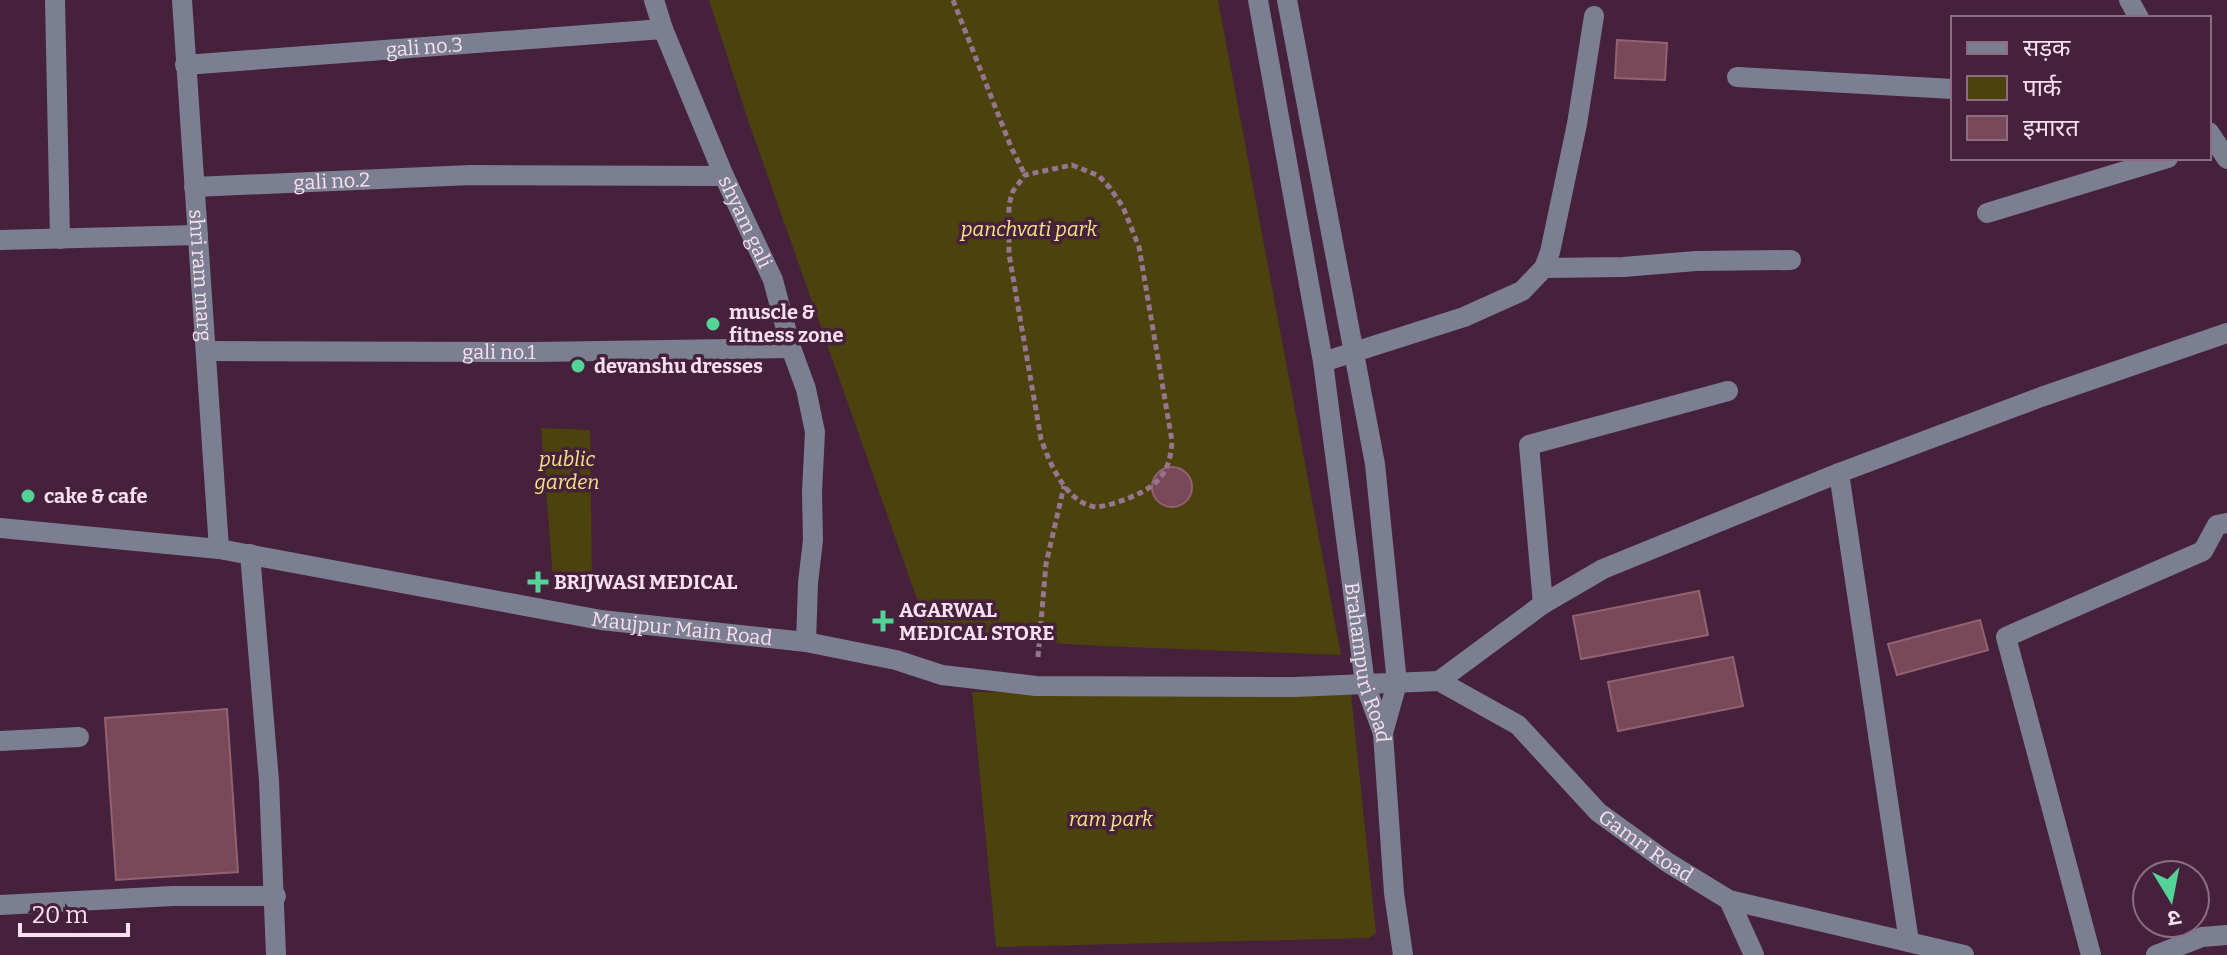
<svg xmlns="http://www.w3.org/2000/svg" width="2227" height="955" font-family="Bitter,'Noto Sans Devanagari',serif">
<rect width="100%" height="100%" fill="#46213b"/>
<g fill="#4b420e">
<polygon points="709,0 1218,0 1341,655 1100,646 930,636 749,123"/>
<polygon points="541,428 590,430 592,583 553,578"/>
<polygon points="972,692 1351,694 1376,933 1369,938 996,947"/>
</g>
<g fill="#784958" stroke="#936271" stroke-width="2">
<polygon points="1617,40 1667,43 1665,80 1615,78"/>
<circle cx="1172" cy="487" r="20"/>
<polygon points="1699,591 1708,635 1581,659 1573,616"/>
<polygon points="1980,620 1988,650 1897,675 1888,644"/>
<polygon points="1733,657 1743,706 1618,731 1608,682"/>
<polygon points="227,709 238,872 116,880 105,718"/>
</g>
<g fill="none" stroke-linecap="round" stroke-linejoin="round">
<g stroke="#96768c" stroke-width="5" stroke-dasharray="6 4" stroke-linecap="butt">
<polyline points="953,0 1011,147 1025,175"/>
<path d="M 1072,165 L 1099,176 L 1110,188 L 1123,207 L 1139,247 L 1172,441 C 1170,479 1152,490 1118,502 C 1108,505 1098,509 1088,505 C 1063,496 1049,461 1041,439 L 1009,254 L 1009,204 L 1013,191 L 1025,175 Z"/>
<polyline points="1038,657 1046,564 1064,486"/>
</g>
<g stroke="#7c7f92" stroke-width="20">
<polyline points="55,0 60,239"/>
<path id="s1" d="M 182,0 L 219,549"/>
<path id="s2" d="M 654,0 L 663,29 L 724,176 L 773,280 L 791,348 L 806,389 L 815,432 L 812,492 L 813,540 L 808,583 L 806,642"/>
<path id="s3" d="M 1258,0 L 1323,362 L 1365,684 L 1383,733 L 1394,893 L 1403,955"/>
<polyline points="1287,0 1375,464 1397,683 1383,733"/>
<polyline points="2129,0 2139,18"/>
<path id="s4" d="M 185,65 L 663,29"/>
<polyline points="1737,77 1953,89"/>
<polyline points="2209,132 2227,159"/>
<path id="s5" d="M 194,187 L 471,175 L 724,176"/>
<polyline points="1987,213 2168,158"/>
<polyline points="0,240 198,235"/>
<polyline points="1544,268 1623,267 1696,261 1791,260"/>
<path id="s6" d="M 207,351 L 535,352 L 791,348"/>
<polyline points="1323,362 1464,317 1522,291 1544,268 1550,252 1577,124 1594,16"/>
<polyline points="1839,473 1909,942"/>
<path id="s7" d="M 0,528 L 219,549 L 601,620 L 806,642 L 896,660 L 942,675 L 1036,686 L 1294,687 L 1439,681 L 1518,725 L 1598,812 L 1667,862 L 1729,900 L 1964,955"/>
<polyline points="250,554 269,781 276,955"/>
<polyline points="1543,604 1529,445 1728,391"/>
<polyline points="1439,681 1543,604 1603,569 1839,473 2041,397 2227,333"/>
<polyline points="0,741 79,737"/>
<polyline points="1729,900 1754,955"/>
<polyline points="0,905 173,896 276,896"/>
<polyline points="2091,955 2006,637 2203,551 2217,525 2227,523"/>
<polyline points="2156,955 2202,937 2227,935"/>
</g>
</g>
<g fill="#53d396" stroke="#46213b" stroke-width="3">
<circle cx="713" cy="324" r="8"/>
<circle cx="578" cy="366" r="8"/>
<circle cx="28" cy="496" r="8"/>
<path d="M534 570h8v8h8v8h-8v8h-8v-8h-8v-8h8z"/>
<path d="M879 609h8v8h8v8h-8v8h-8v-8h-8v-8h8z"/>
</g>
<g text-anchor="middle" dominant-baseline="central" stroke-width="7" stroke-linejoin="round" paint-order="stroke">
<g font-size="20" fill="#f9e0f0" stroke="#46213b">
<text stroke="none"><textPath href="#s4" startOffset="240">gali no.3</textPath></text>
<text stroke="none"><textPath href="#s5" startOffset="138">gali no.2</textPath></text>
<text stroke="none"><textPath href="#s2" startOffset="240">shyam gali</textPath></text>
<text stroke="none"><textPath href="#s1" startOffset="276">shri ram marg</textPath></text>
<text stroke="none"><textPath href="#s6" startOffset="292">gali no.1</textPath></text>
<text stroke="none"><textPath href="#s7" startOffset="690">Maujpur Main Road</textPath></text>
<text stroke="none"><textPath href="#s3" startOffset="672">Brahampuri Road</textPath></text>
<text stroke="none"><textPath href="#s7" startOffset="1720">Gamri Road</textPath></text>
</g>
<g font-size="20" font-style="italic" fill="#f6e585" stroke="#46213b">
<text x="1029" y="229">panchvati park</text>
<text x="567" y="459">public<tspan x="567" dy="23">garden</tspan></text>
<text x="1111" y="819">ram park</text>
</g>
<g font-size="20" font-weight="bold" fill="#f9e0f0" stroke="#46213b" text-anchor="start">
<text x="729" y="312">muscle &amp;<tspan x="729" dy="23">fitness zone</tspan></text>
<text x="594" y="366">devanshu dresses</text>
<text x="44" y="496">cake &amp; cafe</text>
<text x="554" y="582">BRIJWASI MEDICAL</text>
<text x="899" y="610">AGARWAL<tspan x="899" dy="23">MEDICAL STORE</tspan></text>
</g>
</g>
<rect x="1951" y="16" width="260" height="144" fill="#46213b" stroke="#8e6d83" stroke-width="2"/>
<rect x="1967" y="42" width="40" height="12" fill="#7c7f92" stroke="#8e6d83" stroke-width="2"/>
<text x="2023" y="56" font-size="24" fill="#f9e0f0">सड़क</text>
<rect x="1967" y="76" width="40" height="24" fill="#4b420e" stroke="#8e6d83" stroke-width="2"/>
<text x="2023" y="96" font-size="24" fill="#f9e0f0">पार्क</text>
<rect x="1967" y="116" width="40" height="24" fill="#784958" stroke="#8e6d83" stroke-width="2"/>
<text x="2023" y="136" font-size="24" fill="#f9e0f0">इमारत</text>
<g transform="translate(2171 899) rotate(170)"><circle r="38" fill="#46213b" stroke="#8e6d83" stroke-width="2"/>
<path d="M0-6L14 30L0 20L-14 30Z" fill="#53d396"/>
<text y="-12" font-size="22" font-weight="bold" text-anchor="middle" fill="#f9e0f0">उ</text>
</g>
<path d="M20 923v12h108v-12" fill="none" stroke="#f9e0f0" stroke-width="4"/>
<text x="32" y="923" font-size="24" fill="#f9e0f0" stroke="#46213b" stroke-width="6" paint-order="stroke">20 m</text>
</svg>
